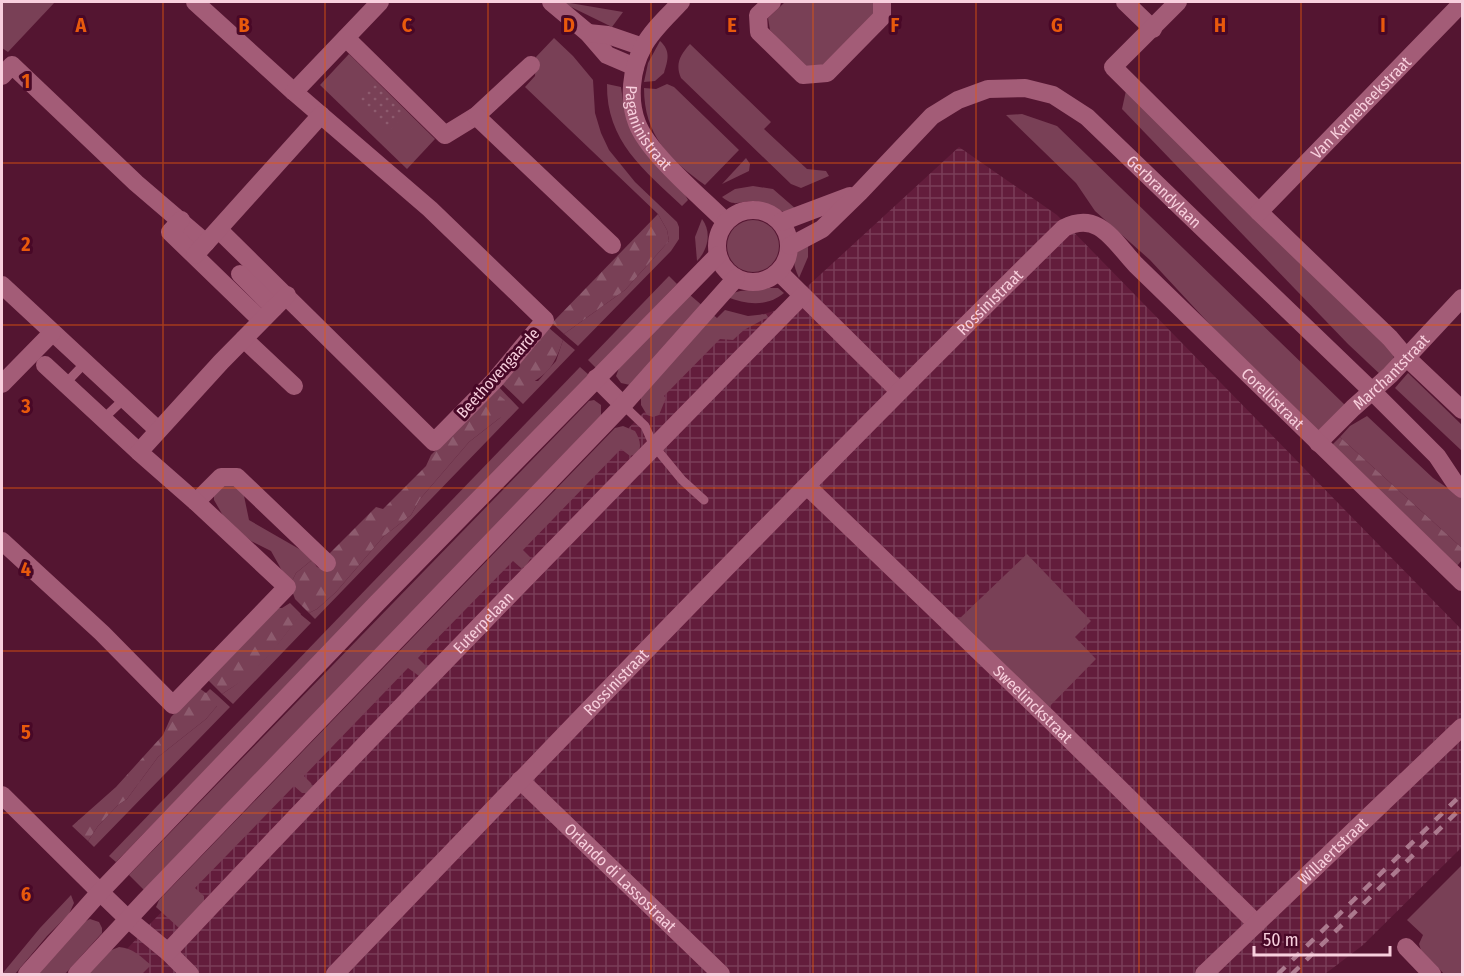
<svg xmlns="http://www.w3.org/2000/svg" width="1464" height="976" font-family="'Fira Sans Condensed',sans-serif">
<defs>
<pattern id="industrial-grid" width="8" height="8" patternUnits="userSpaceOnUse" patternTransform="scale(1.5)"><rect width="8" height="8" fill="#631d3c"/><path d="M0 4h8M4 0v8" fill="none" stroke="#7a3d58"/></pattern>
<pattern id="forest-firs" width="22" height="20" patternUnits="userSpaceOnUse" patternTransform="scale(1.5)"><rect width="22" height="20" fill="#794056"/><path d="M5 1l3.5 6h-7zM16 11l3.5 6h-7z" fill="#8d5b6e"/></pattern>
<pattern id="park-dots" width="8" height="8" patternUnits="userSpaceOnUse" patternTransform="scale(1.5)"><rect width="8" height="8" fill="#794056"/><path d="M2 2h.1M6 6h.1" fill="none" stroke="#8d5b6e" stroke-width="1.8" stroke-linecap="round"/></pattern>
</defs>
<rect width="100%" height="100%" fill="#541531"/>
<polygon fill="url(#industrial-grid)" points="959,147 1057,215 1462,630 1462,847 1363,945 1325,974 104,974 150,924 729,324 784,308"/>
<g fill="#794056">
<polygon points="2,2 55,2 8,52 2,48"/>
<polygon points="564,2 623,12 612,27 569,6"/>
<polygon points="785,2 876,2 873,16 821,69 806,68 770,30 768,18"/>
<polygon points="554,38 573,56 593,80 595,113 601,133 609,150 635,182 677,222 679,227 679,239 671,251 578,346 564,334 625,290 669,241 667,230 658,214 525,87 535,76 536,57"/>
<path d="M 660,41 C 671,51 668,60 664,73 L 655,81 L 644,82 L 648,63 Z"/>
<path d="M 690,44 L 771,122 L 764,129 L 807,169 L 826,171 L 829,176 L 801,188 L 791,184 L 681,78 C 675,64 680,55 690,44 Z"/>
<polygon points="349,54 435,139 407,169 320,85"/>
<path d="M 607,84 L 621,87 L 624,108 L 629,123 L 684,193 L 688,200 L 682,206 C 644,170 606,141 607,84 Z"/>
<path d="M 667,84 L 674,87 L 739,150 L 705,185 C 669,159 644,135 644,88 L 656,89 Z"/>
<polygon points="1127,86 1394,354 1393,363 1383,377 1348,344 1122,109"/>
<polygon points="1022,114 1057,126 1345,405 1316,433 1310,432 1150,260 1095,211 1076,183 1006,115"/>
<polygon points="746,158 750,164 749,171 722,184"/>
<path d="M 753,186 L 773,189 L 796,209 L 789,213 C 777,211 766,202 753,201 C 737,201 736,208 722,197 L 735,189 Z"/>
<path d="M 702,219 C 712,232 708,250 697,261 L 695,237 Z"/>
<circle cx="753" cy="246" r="26"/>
<path d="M 808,241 L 808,257 L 799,278 C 790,259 794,254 808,241 Z"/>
<polygon points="669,276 677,284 596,368 588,360"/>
<path d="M 769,288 L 778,288 L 784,293 C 767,307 747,305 727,297 C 740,287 754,292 769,288 Z"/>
<polygon points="690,295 704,307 630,385 621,383 616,376 619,368"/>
<polygon points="725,310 748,316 766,314 768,317 744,330 733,340 720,339 664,396 666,398 659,415 653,417 647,415 641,405 641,397 712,314 717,318"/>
<polygon points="563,340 575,350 523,404 498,380 538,381 556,361"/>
<polygon points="580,367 589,375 116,862 109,856"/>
<polygon points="1408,373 1462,425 1462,451 1395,388"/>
<polygon points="495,383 519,408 315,619 309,613 317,609 336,592 384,536 411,515 420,499 469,442 501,417 447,439"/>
<polygon points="594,400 601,405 601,416 144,890 129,875 589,401"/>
<polygon points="1367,416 1433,478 1462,498 1462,548 1340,437 1350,426"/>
<path d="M 623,426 L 635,431 C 641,440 644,454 630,456 L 621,449 L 523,550 L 531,558 L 525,567 L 521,568 L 513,561 L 418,658 L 426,666 L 426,672 L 419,676 L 408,668 L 304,776 L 311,783 L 313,788 L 308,793 L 302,793 L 294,786 L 195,888 L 204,896 L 204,901 L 179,928 L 156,907 L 159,900 L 615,428 Z"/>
<polygon points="232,484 243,491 249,520 301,550 312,560 296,573 290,585 271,551 251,541 225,519 214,500 214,495 221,486"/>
<polygon points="1027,554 1091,621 1075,637 1096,659 1047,709 958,620"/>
<path d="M 300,614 L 311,623 L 233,704 L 222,694 C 259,670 275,649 300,614 Z"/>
<polygon points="217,695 230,707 94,847 88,841 98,826 118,805 127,799 158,757 206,719 217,706"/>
<polygon points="1462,865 1462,974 1444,974 1421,950 1419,944 1423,935 1407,920"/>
<polygon points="71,895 74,903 69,914 47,936 15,974 2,974 40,928"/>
<polygon points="90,919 99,922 102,928 102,933 65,974 38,974 84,922"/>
<path d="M 119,947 C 133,948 140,956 151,965 L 142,974 L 88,974 L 109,951 Z"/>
</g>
<g fill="url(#forest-firs)">
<polygon points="658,214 667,230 669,241 625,290 564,334 552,323"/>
<path d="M 549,328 L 563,340 C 554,368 546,377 519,389 L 506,380 L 508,374 L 535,346 Z"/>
<polygon points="496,393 505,400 501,417 469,442 420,499 411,515 384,536 336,592 317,609 309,613 295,599 290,585 296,573 312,560 317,567 325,570 328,555 376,507 383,509 426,466 431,455 447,439 453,436"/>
<polygon points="1340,437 1462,548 1462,560 1452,572 1331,446"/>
<polygon points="290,603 301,614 273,651 248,677 222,694 204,676 276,608 282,608"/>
<polygon points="199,688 206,693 210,689 217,695 217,706 206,719 158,757 127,799 118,805 98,826 88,841 72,826 116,787 163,735 171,717"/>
</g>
<polygon fill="url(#park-dots)" points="375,82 406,113 388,132 356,101"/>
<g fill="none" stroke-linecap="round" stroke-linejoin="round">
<g stroke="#a35c77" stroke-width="9">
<polyline points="65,384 85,363"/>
<polyline points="623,405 645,426 654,446 682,480 704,500"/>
<polyline points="103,419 124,399"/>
</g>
<g stroke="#a35c77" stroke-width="18">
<polyline points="195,2 294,92 430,209 545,320 495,380 434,442 219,230"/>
<polyline points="551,2 588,33 607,55 635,67"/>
<polyline points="772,2 758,15 759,32 803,75 827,73 882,17 882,2"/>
<polyline points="1125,2 1153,29"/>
<polyline points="1178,2 1113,67 1259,212 1390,338 1406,357 1462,410"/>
<polyline points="588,33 608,35 643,47"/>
<polyline points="346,38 445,135 476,116 531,65"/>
<polyline points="2,76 12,65 136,183 206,243"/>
<polyline points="294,92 380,2"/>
<polyline points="476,116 612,245"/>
<path id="s1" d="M 1259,212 L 1462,3"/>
<polyline points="181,220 170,232 261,320"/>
<polyline points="195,255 321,115"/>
<polyline points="779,272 899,391"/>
<polyline points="240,274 274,308"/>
<polyline points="2,285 158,430"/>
<polyline points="244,339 294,386"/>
<polyline points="45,365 139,452"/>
<polyline points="2,384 52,333"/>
<path id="s2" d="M 1318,443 L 1353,408 L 1390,375 L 1462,298"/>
<path id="s3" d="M 807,486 L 1048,718 L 1257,924"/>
<polyline points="196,502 221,477 237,477 327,563"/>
<polyline points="2,541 102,633 173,705 287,587 196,502 139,452 221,362 287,295"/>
<path id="s4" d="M 520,780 L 721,974"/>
<polyline points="2,795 100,892"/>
<polyline points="128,919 168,952 190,974"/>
<polyline points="1406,947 1432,974"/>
<path id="s5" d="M 168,952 C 376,730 589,513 802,296"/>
<path id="s6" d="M 335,974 C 575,723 816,472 1064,228 C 1099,210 1114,242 1136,265 L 1462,582"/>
<path id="s7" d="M 1204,974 L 1462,727"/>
</g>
<g stroke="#a35c77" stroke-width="18">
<path id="s8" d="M 681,2 C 668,16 652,30 643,47 C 631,69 628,100 637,123 C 648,153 701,197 725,221"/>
<circle cx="753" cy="246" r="36"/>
<polyline points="781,222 850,196"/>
<path id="s9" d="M 790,246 L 822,229 L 860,192 L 932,116 L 958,100 L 988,89 L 1025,88 L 1053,95 L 1087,117 L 1373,392 L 1437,456 L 1455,483 L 1462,489"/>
<polyline points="596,378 623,405"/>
<polyline points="100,892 128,919"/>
<polyline points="27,974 100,892 377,603 718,255"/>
<polyline points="77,974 145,901 623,405 736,278"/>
</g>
<g stroke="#ac798e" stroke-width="4.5" stroke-dasharray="10 10" stroke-linecap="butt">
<polyline points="1278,974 1462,794"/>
<polyline points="1292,974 1462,807"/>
</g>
</g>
<path fill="none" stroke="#e8590c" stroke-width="1.5" stroke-opacity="0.55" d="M 163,2 L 163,974M 325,2 L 325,974M 488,2 L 488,974M 651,2 L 651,974M 813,2 L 813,974M 976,2 L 976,974M 1139,2 L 1139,974M 1301,2 L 1301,974M 2,163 L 1462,163M 2,325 L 1462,325M 2,488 L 1462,488M 2,651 L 1462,651M 2,813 L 1462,813"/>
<g text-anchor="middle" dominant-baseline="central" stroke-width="6" stroke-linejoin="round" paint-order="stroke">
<g font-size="16" fill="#f8cfdd" stroke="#480827">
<text stroke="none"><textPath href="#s1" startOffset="146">Van Karnebeekstraat</textPath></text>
<text stroke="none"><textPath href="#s8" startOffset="146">Paganinistraat</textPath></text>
<text stroke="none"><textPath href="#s9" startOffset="470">Gerbrandylaan</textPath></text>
<text stroke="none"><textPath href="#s6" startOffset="938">Rossinistraat</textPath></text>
<text stroke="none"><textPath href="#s2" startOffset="102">Marchantstraat</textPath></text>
<text transform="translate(498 373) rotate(-48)">Beethovengaarde</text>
<text stroke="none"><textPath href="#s6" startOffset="1324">Corellistraat</textPath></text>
<text stroke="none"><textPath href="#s5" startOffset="456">Euterpelaan</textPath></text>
<text stroke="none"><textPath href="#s6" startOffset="405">Rossinistraat</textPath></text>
<text stroke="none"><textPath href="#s3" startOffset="314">Sweelinckstraat</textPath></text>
<text stroke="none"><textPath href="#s7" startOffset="178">Willaertstraat</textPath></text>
<text stroke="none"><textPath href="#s4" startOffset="140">Orlando di Lassostraat</textPath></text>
</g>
</g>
<g font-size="20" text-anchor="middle" font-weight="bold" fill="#e8590c" stroke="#480827" stroke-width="6" stroke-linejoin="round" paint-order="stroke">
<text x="81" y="32">A</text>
<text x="244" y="32">B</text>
<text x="407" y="32">C</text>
<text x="569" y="32">D</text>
<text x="732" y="32">E</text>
<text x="895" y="32">F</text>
<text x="1057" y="32">G</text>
<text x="1220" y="32">H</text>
<text x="1383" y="32">I</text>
<text x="26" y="88">1</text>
<text x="26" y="251">2</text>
<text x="26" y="413">3</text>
<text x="26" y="576">4</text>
<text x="26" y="739">5</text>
<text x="26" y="901">6</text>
</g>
<rect width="1464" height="976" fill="none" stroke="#f8cfdd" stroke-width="6"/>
<path d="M1254 946v9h136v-9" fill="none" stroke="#f8cfdd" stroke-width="3"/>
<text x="1263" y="946" font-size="18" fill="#f8cfdd" stroke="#480827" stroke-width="4.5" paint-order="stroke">50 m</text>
</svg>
